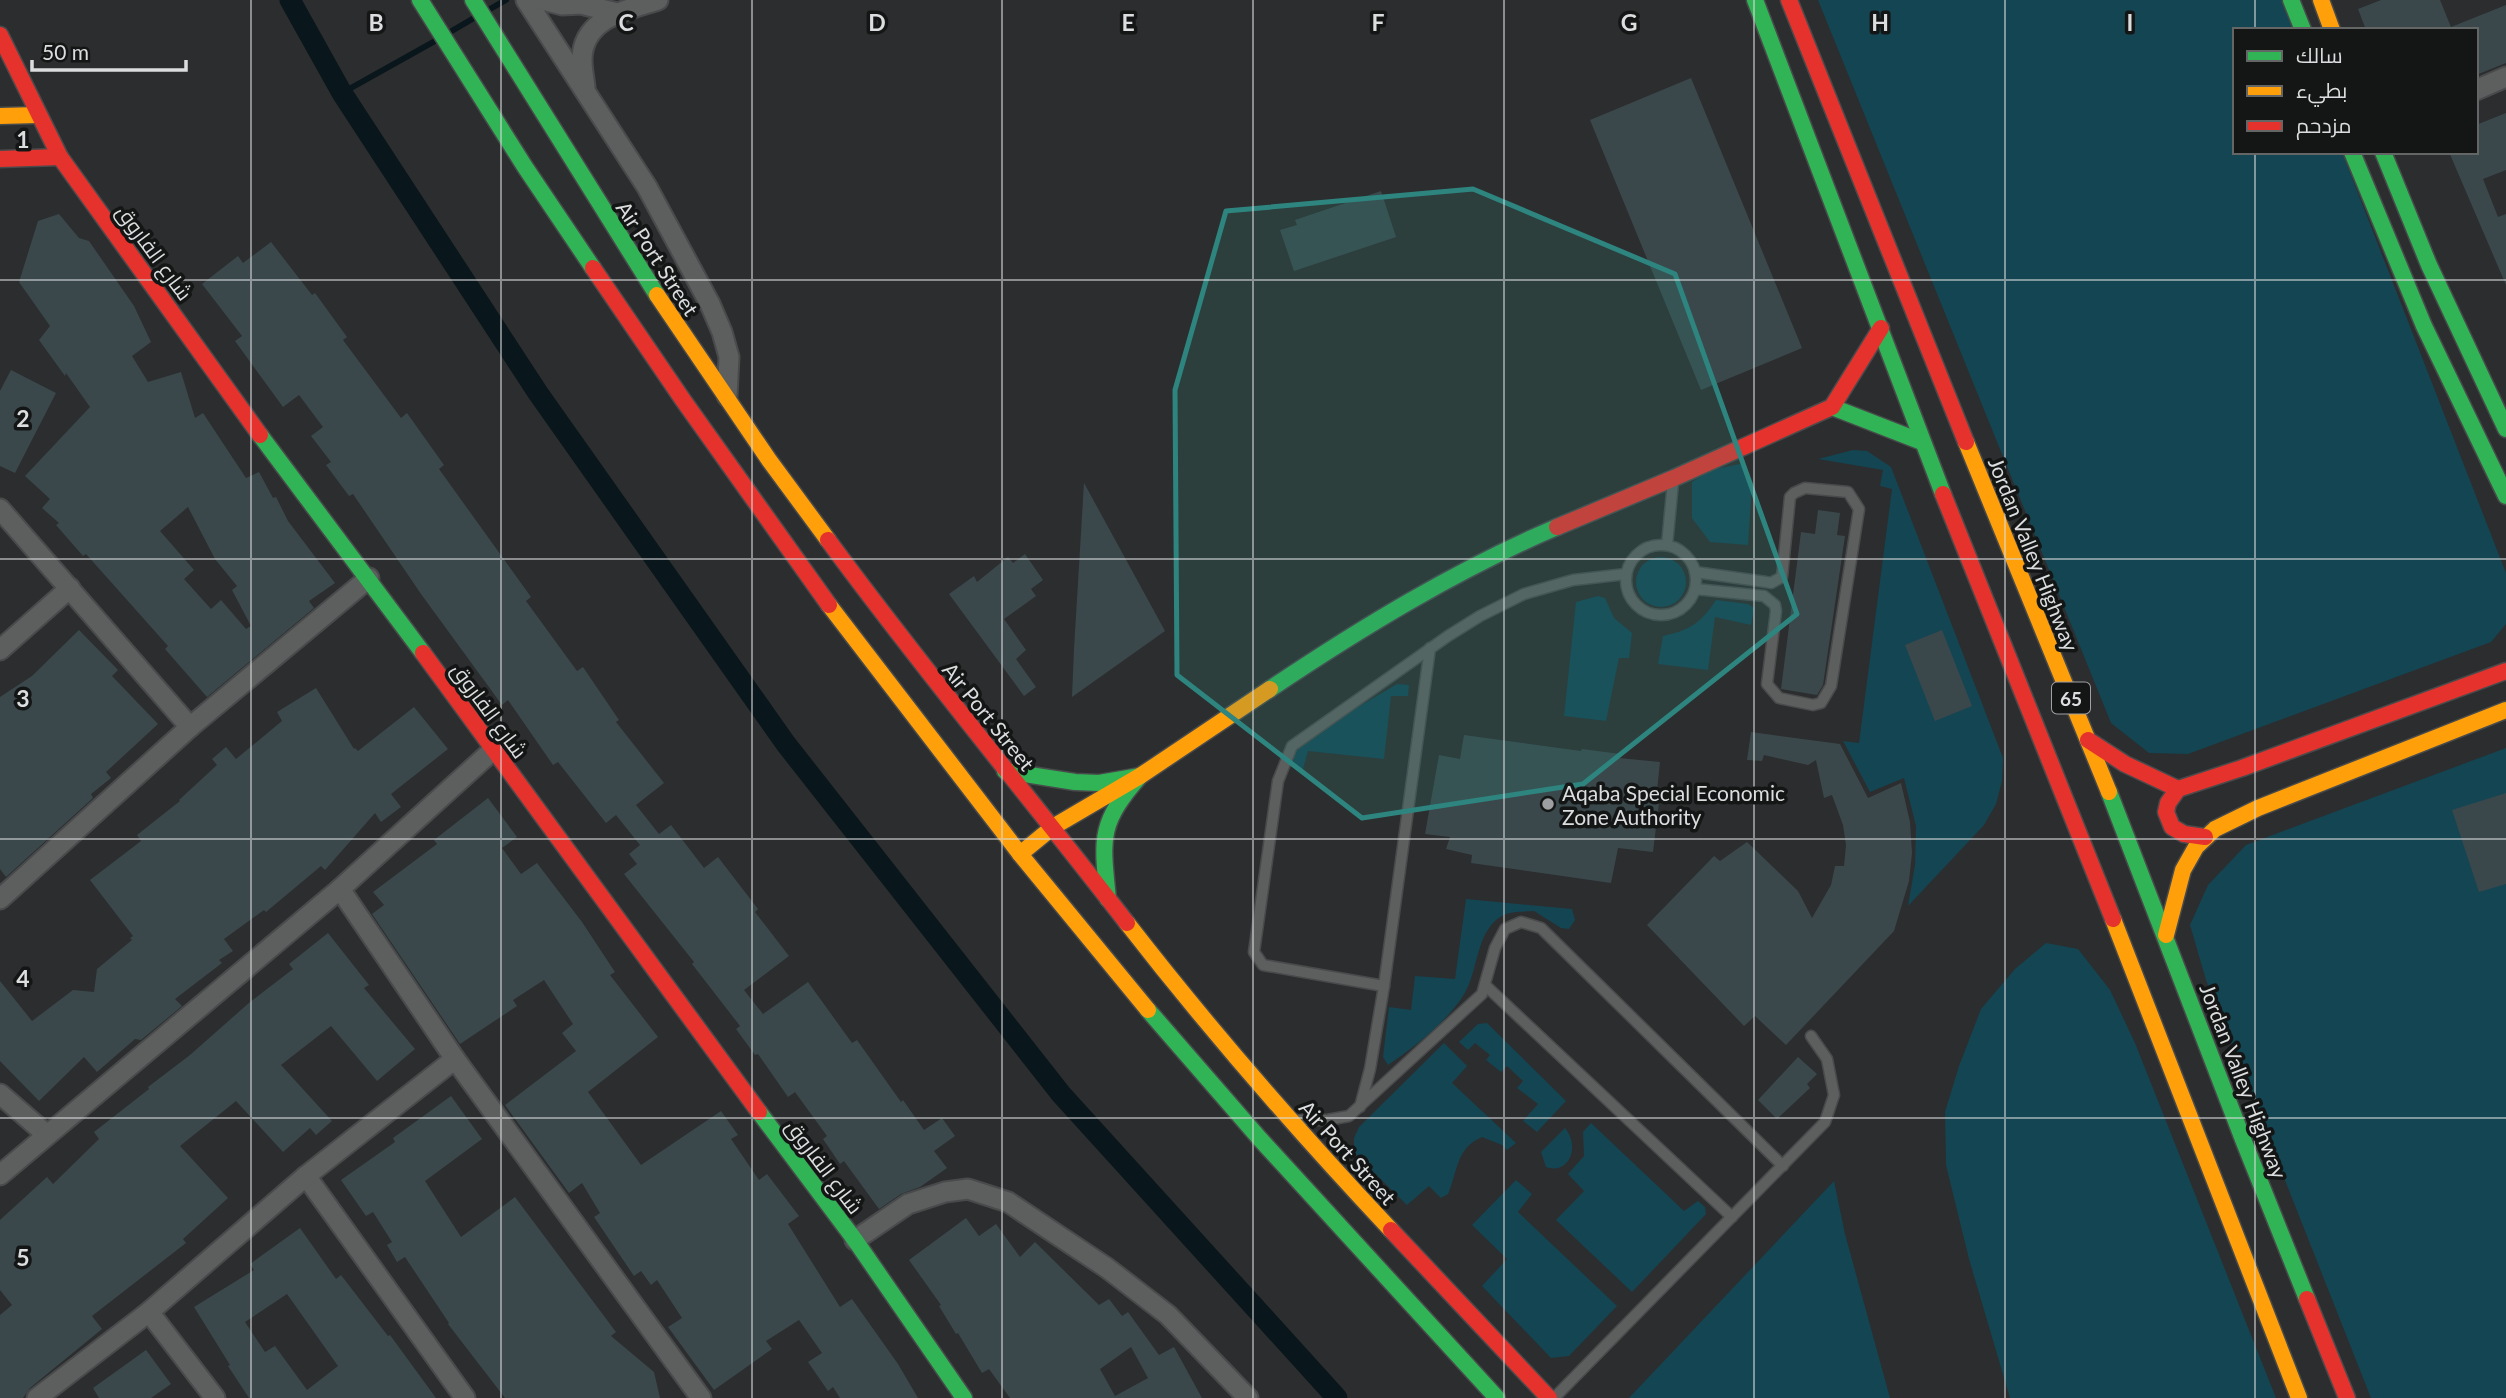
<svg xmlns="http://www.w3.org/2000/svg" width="2506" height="1398" font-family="Lato,Cairo,sans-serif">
<rect width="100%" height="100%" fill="#2c2d2e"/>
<g fill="#144553">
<polygon points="1818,0 2283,0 2294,30 2235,30 2235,152 2342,152 2506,573 2506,624 2491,642 2188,754 2149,753 2111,723"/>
<polygon points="1853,450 1867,451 1891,467 2003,758 2002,781 1996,804 1984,825 1908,906 1915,865 1916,826 1904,778 1870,792 1843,741 1859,743 1892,489 1880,486 1883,470 1818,459"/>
<polygon points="1745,463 1752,483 1748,545 1710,542 1692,518 1692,482 1711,470"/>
<circle cx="1661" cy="582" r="25"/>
<polygon points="1598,596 1605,598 1614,618 1632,633 1629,658 1619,658 1606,721 1564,716 1576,602"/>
<path d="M 1716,600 L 1748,604 L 1754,608 L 1751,625 L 1715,617 L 1708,670 L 1658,664 L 1663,636 C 1690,630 1700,624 1716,600 Z"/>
<polygon points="1397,684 1409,685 1408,696 1391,696 1384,759 1308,751 1303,769 1300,773 1290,765 1298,749 1309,736"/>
<polygon points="2506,748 2506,1398 2371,1398 2206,980 2190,925 2208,885 2246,845"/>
<path d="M 1466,899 L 1572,909 L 1575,920 L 1569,929 L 1561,928 L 1534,911 C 1524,912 1510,911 1502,916 C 1475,931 1479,972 1463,996 C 1445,1023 1415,1047 1388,1065 L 1383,1057 L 1389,1007 L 1411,1010 L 1415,976 L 1455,979 Z"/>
<polygon points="2046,943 2078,949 2110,990 2135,1043 2276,1398 2010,1398 1969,1259 1946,1165 1945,1112 1959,1066 1981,1009 2015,969"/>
<polygon points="1487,1023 1566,1101 1537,1132 1523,1121 1538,1104 1517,1088 1523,1081 1507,1066 1501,1072 1486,1060 1490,1055 1475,1043 1468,1050 1459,1042 1478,1024"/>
<path d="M 1444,1043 L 1467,1066 L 1452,1083 L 1516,1143 L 1507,1150 L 1502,1145 L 1482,1137 C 1456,1148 1458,1171 1448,1194 L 1441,1198 L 1429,1186 L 1407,1205 L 1354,1153 L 1354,1138 L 1359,1127 Z"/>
<polygon points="1591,1123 1684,1211 1698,1201 1705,1207 1706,1214 1632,1292 1556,1220 1584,1191 1568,1174 1584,1156 1583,1132"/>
<path d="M 1565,1128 C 1581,1148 1568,1175 1546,1167 L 1541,1152 Z"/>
<polygon points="1516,1180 1532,1194 1518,1212 1617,1306 1569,1356 1551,1358 1482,1286 1507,1259 1472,1225"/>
<polygon points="1834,1181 1845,1234 1890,1398 1629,1398"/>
</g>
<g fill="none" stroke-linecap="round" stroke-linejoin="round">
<g stroke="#09161b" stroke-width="6">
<polyline points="490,9 506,0"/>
<polyline points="450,32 474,18"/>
<polyline points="342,93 435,41"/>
</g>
<polyline stroke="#09161b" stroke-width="21" points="290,0 342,93 538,393 786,744 1061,1094 1337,1398"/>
</g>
<g fill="#3a484c" fill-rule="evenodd">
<polygon points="2381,0 2440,0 2451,27 2506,5 2506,63 2476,75 2476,30 2366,30 2358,9"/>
<polygon points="1691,78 1802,348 1701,390 1590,120"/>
<polygon points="2506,113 2506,170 2483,179 2498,217 2506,214 2506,285 2449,152 2476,152 2476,125"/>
<polygon points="1381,191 1396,237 1294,271 1280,230 1297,225 1295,220"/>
<path d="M 59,214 L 79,238 L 89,241 L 134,306 L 151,342 L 132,356 L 148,382 L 181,372 L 195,418 L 203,413 L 246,478 L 259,472 L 273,498 L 276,497 L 288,521 L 335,583 L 309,601 L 314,608 L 207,697 L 165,649 L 168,646 L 86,554 L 83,556 L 56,525 L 59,523 L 42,508 L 50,499 L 25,476 L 90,407 L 66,373 L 65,376 L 39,340 L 50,326 L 19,282 L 38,221 ZM 188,507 L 215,559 L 237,586 L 232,590 L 251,626 L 246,629 L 221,600 L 211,609 L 184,579 L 194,570 L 160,531 Z"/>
<polygon points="271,242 312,295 315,293 347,337 343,340 401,418 407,413 444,465 439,469 531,597 526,601 577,671 583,667 619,720 616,722 664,783 636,805 659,834 671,825 704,868 718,857 758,909 755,912 789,956 744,990 763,1014 808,982 852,1043 857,1040 901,1102 903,1100 924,1130 942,1118 955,1136 934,1151 947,1168 920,1187 901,1194 879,1209 844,1161 840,1164 823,1139 827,1136 795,1092 788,1097 758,1054 755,1055 736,1029 740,1026 692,964 694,962 624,874 637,864 629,854 640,845 616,815 606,823 558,762 553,765 508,700 502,705 421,594 353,494 349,496 326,465 331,462 311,436 323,427 299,395 283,407 235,341 242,336 202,284 238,256 243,263"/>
<polygon points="11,370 56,393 15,473 0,466 0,391"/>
<polygon points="1084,483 1165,631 1072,697 1074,649"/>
<polygon points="1818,510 1840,513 1837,535 1845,536 1823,685 1817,695 1781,689 1801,532 1815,534"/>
<polygon points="1025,554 1043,580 1031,589 1036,596 1004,619 1026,650 1016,659 1036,687 1024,696 949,594 974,576 977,582 1008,557 1013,563"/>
<polygon points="79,630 118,670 112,676 158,724 106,772 111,778 91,794 93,798 6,877 0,869 0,697 32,676"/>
<polygon points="1942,630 1972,706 1935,721 1905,645"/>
<polygon points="316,688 354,749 355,748 358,751 414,707 448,749 391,794 401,807 381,822 375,813 325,870 321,866 266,912 264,910 224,939 233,951 219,960 222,963 175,999 182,1006 141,1040 135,1039 97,1072 84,1057 39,1101 0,1061 0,981 32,1021 73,990 94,992 97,969 132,940 130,938 133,936 90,880 141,841 137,835 180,801 179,800 217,765 212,759 226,747 236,759 282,721 277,712"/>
<polygon points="1751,732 1840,744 1868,798 1901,783 1910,822 1912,853 1909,881 1894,931 1786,1045 1755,1016 1744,1026 1647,925 1714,856 1720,861 1747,842 1798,891 1812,918 1831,885 1835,866 1844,866 1846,845 1843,825 1832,795 1824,798 1816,760 1808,765 1764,755 1762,761 1747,760"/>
<polygon points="1464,735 1581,751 1582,749 1620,754 1619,758 1660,762 1657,791 1659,803 1653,852 1618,848 1611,883 1471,863 1472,855 1446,849 1450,837 1425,834 1439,755 1460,759"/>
<polygon points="2506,793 2506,884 2479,892 2452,810"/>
<polygon points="488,798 517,837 502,848 521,874 537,863 582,922 615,972 610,975 658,1037 588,1092 641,1165 721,1111 738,1135 731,1139 759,1180 767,1174 799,1216 788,1224 840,1307 852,1299 898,1364 918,1398 840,1398 833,1387 828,1391 808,1362 822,1353 799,1320 766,1341 772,1349 714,1390 668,1327 682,1318 657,1280 651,1285 641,1271 634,1276 594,1217 600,1213 582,1183 569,1193 505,1105 576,1051 562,1033 573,1024 544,980 513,1000 517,1006 460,1044 372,914 384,905 373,892 437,844 434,840"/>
<polygon points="328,933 369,985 364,988 415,1049 377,1081 331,1026 281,1065 332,1121 316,1135 310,1128 283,1152 236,1101 180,1146 228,1198 183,1239 186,1243 92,1316 102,1329 30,1388 23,1398 0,1398 0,1315 12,1305 0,1290 0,1220 47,1177 53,1184 99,1139 94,1132 149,1089 148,1087 190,1055 250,1002 293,969 289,964"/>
<polygon points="1798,1057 1817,1074 1807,1084 1810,1088 1777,1119 1758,1100"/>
<polygon points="451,1096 482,1139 425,1181 461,1237 515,1197 616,1332 611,1336 654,1372 660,1398 505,1398 448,1324 449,1323 405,1257 397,1262 387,1245 392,1242 373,1212 366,1216 341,1180 395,1142 393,1138"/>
<path d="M 966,1218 L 979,1236 L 996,1224 L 1020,1257 L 1035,1242 L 1099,1305 L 1109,1299 L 1122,1316 L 1128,1312 L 1159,1355 L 1174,1347 L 1202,1398 L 1010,1398 L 989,1369 L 982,1373 L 958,1333 L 956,1334 L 939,1306 L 941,1305 L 909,1260 ZM 1131,1347 L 1148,1378 L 1115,1396 L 1100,1369 Z"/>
<path d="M 300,1228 L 336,1279 L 341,1275 L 388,1336 L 390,1335 L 436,1398 L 249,1398 L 228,1366 L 230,1365 L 194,1307 L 254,1270 L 250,1264 ZM 287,1294 L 338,1366 L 307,1390 L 275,1346 L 265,1352 L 245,1322 Z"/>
<polygon points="146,1350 171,1384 151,1398 99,1398 93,1388"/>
</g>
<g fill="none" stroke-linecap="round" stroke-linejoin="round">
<defs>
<g id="lane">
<circle cx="1661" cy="580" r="35"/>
<polyline points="1667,545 1673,482"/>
<polyline points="1695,572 1766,582 1771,583 1782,577 1790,497 1794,493 1805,488 1848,492 1859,509 1831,686 1821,703 1813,705 1779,698 1767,684 1776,611 1775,605 1764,596 1695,589"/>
<polyline points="1485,985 1732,1217"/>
<polyline points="1384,986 1430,648"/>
<polyline points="1360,1107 1370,1069 1384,986 1263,965 1254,952 1278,781 1292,746 1448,636 1480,616 1524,594 1573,580 1626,574"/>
<polyline points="1298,1120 1327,1120 1349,1116 1482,994 1495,948 1505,929 1521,922 1541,928 1783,1166"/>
<polyline points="1554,1398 1825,1122 1834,1095 1827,1059 1811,1036"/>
</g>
<g id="street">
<polyline points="526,0 647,187 710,304 722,332 729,357 727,396"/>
<polyline points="543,0 562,5 581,4 617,13"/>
<path d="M 585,87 C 584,78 582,69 582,60 C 582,18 627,10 658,0"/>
<polyline points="2476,90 2506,77"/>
<polyline points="0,509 190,727"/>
<polyline points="0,650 70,588"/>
<polyline points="340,889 455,1059 701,1398"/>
<polyline points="0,899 190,727 369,578"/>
<polyline points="0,1094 46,1134"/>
<polyline points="0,1175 340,889 493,750"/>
<polyline points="306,1176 465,1398"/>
<polyline points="855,1240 908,1204 945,1192 968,1189 1008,1202 1107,1268 1168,1315 1248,1398"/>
<polyline points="149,1312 215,1398"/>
<polyline points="37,1398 149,1312 306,1176 455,1059"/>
</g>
<g id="fast">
<polyline points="420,0 525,167 593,268"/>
<polyline points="473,0 657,295"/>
<polyline points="1755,0 1943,494"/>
<polyline points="2291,0 2303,30"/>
<polyline points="2352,152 2424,326 2506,496"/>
<polyline points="2383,152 2429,265 2506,429"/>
<polyline points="1832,407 1922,442"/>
<polyline points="260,435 423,653"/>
<path d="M 1270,689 C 1361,628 1456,570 1557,527"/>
<polyline points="1005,771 1075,782 1099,783 1140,776"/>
<polyline points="2109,792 2244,1142 2307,1299"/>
<path d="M 1108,899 C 1102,839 1098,824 1140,776"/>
<polyline points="1148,1010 1260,1139 1497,1398"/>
<polyline points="759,1112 855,1240 964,1398"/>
</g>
<g id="slow">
<polyline points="2321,0 2332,30"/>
<polyline points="0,116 38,115"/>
<polyline points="657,295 769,460 828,540"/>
<polyline points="1966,442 2109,792"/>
<polyline points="829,605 1020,854 1148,1010"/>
<polyline points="1020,854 1053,827 1140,776 1270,689"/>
<polyline points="2113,919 2299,1398"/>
<path d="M 1127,923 C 1210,1030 1298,1131 1391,1230"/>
<polyline points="2166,935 2183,870 2196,847 2215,829 2258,808 2506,710"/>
</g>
<g id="jam">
<polyline points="1789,0 1966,442"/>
<polyline points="0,35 60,157 260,435"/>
<polyline points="0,159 60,157"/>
<polyline points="593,268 683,400 829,605"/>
<polyline points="1943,494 2113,919"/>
<polyline points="1557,527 1674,478 1832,407 1881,328"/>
<path d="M 828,540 C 924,671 1028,795 1127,923"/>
<polyline points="423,653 759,1112"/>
<polyline points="2088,740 2125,764 2178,789"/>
<polyline points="2205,837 2184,834 2172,827 2166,812 2168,803 2178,789 2242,768 2506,671"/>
<polyline points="1391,1230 1549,1398"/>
<polyline points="2307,1299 2347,1398"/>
</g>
</defs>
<use href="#lane" stroke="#484a4b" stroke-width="13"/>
<use href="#street" stroke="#484a4b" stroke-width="23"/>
<use href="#fast" stroke="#484a4b" stroke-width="19"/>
<use href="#slow" stroke="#484a4b" stroke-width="19"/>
<use href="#jam" stroke="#484a4b" stroke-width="19"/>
<use href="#lane" stroke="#5d5e5e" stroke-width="10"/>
<use href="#street" stroke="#5d5e5e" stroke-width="19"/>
<use href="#fast" stroke="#30b455" stroke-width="16"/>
<use href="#slow" stroke="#ff9f0a" stroke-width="16"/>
<use href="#jam" stroke="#e5322d" stroke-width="16"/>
</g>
<path fill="#2e857f" fill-opacity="0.2" stroke="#2e857f" stroke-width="5" stroke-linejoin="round" d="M 1473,189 L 1675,274 L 1797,614 L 1583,784 L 1362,818 L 1177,675 L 1175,390 L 1226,211 Z"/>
<path fill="none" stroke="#dbddde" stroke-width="2" stroke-opacity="0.55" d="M 251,0 L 251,1398M 501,0 L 501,1398M 752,0 L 752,1398M 1002,0 L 1002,1398M 1253,0 L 1253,1398M 1504,0 L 1504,1398M 1754,0 L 1754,1398M 2005,0 L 2005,1398M 2255,0 L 2255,30M 2255,152 L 2255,1398M 0,280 L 2506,280M 0,559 L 2506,559M 0,839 L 2506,839M 0,1118 L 2506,1118"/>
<circle fill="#9e9fa0" stroke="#141616" stroke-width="2.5" cx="1548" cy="804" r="7"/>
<g text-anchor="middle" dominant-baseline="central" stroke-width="7" stroke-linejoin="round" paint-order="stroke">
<rect fill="#141616" stroke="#9fa1a2" stroke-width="2" x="2052" y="682.5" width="38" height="31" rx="5"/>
<g font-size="19" font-weight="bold" fill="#dbddde">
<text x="2071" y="698">65</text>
</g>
<g font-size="21" fill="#dbddde" stroke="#141616">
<text transform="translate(155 252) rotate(54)">شارع الفاروق</text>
<text transform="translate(658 258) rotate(57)">Air Port Street</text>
<text transform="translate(2034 554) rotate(68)">Jordan Valley Highway</text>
<text transform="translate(490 710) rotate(54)">شارع الفاروق</text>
<text transform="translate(989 716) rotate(51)">Air Port Street</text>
<text transform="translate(2244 1081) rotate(69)">Jordan Valley Highway</text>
<text transform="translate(1348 1152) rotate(48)">Air Port Street</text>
<text transform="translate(825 1166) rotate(53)">شارع الفاروق</text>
</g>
<g font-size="21" fill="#dbddde" stroke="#141616" text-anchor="start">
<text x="1562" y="792">Aqaba Special Economic<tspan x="1562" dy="24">Zone Authority</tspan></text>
</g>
</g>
<g font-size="23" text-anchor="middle" font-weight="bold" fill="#dbddde" stroke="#141616" stroke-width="7" stroke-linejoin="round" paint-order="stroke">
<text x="376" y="31">B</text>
<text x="626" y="31">C</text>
<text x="877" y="31">D</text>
<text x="1128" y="31">E</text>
<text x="1378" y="31">F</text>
<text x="1629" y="31">G</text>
<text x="1880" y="31">H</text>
<text x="2130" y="31">I</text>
<text x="23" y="148">1</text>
<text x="23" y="427">2</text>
<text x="23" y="707">3</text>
<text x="23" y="987">4</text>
<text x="23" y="1266">5</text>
</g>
<rect x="2233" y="28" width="245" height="126" fill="#141616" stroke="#646666" stroke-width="2"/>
<rect x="2247" y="51" width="35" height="10" fill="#30b455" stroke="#646666" stroke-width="2"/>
<text x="2296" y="63" font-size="21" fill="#dbddde">سالك</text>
<rect x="2247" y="86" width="35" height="10" fill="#ff9f0a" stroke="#646666" stroke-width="2"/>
<text x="2296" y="98" font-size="21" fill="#dbddde">بطيء</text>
<rect x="2247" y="121" width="35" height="10" fill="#e5322d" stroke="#646666" stroke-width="2"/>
<text x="2296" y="133" font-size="21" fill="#dbddde">مزدحم</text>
<path d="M32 60v10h154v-10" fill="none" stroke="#dbddde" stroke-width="3.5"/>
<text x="42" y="60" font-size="21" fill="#dbddde" stroke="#141616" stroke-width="5" paint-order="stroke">50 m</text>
</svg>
